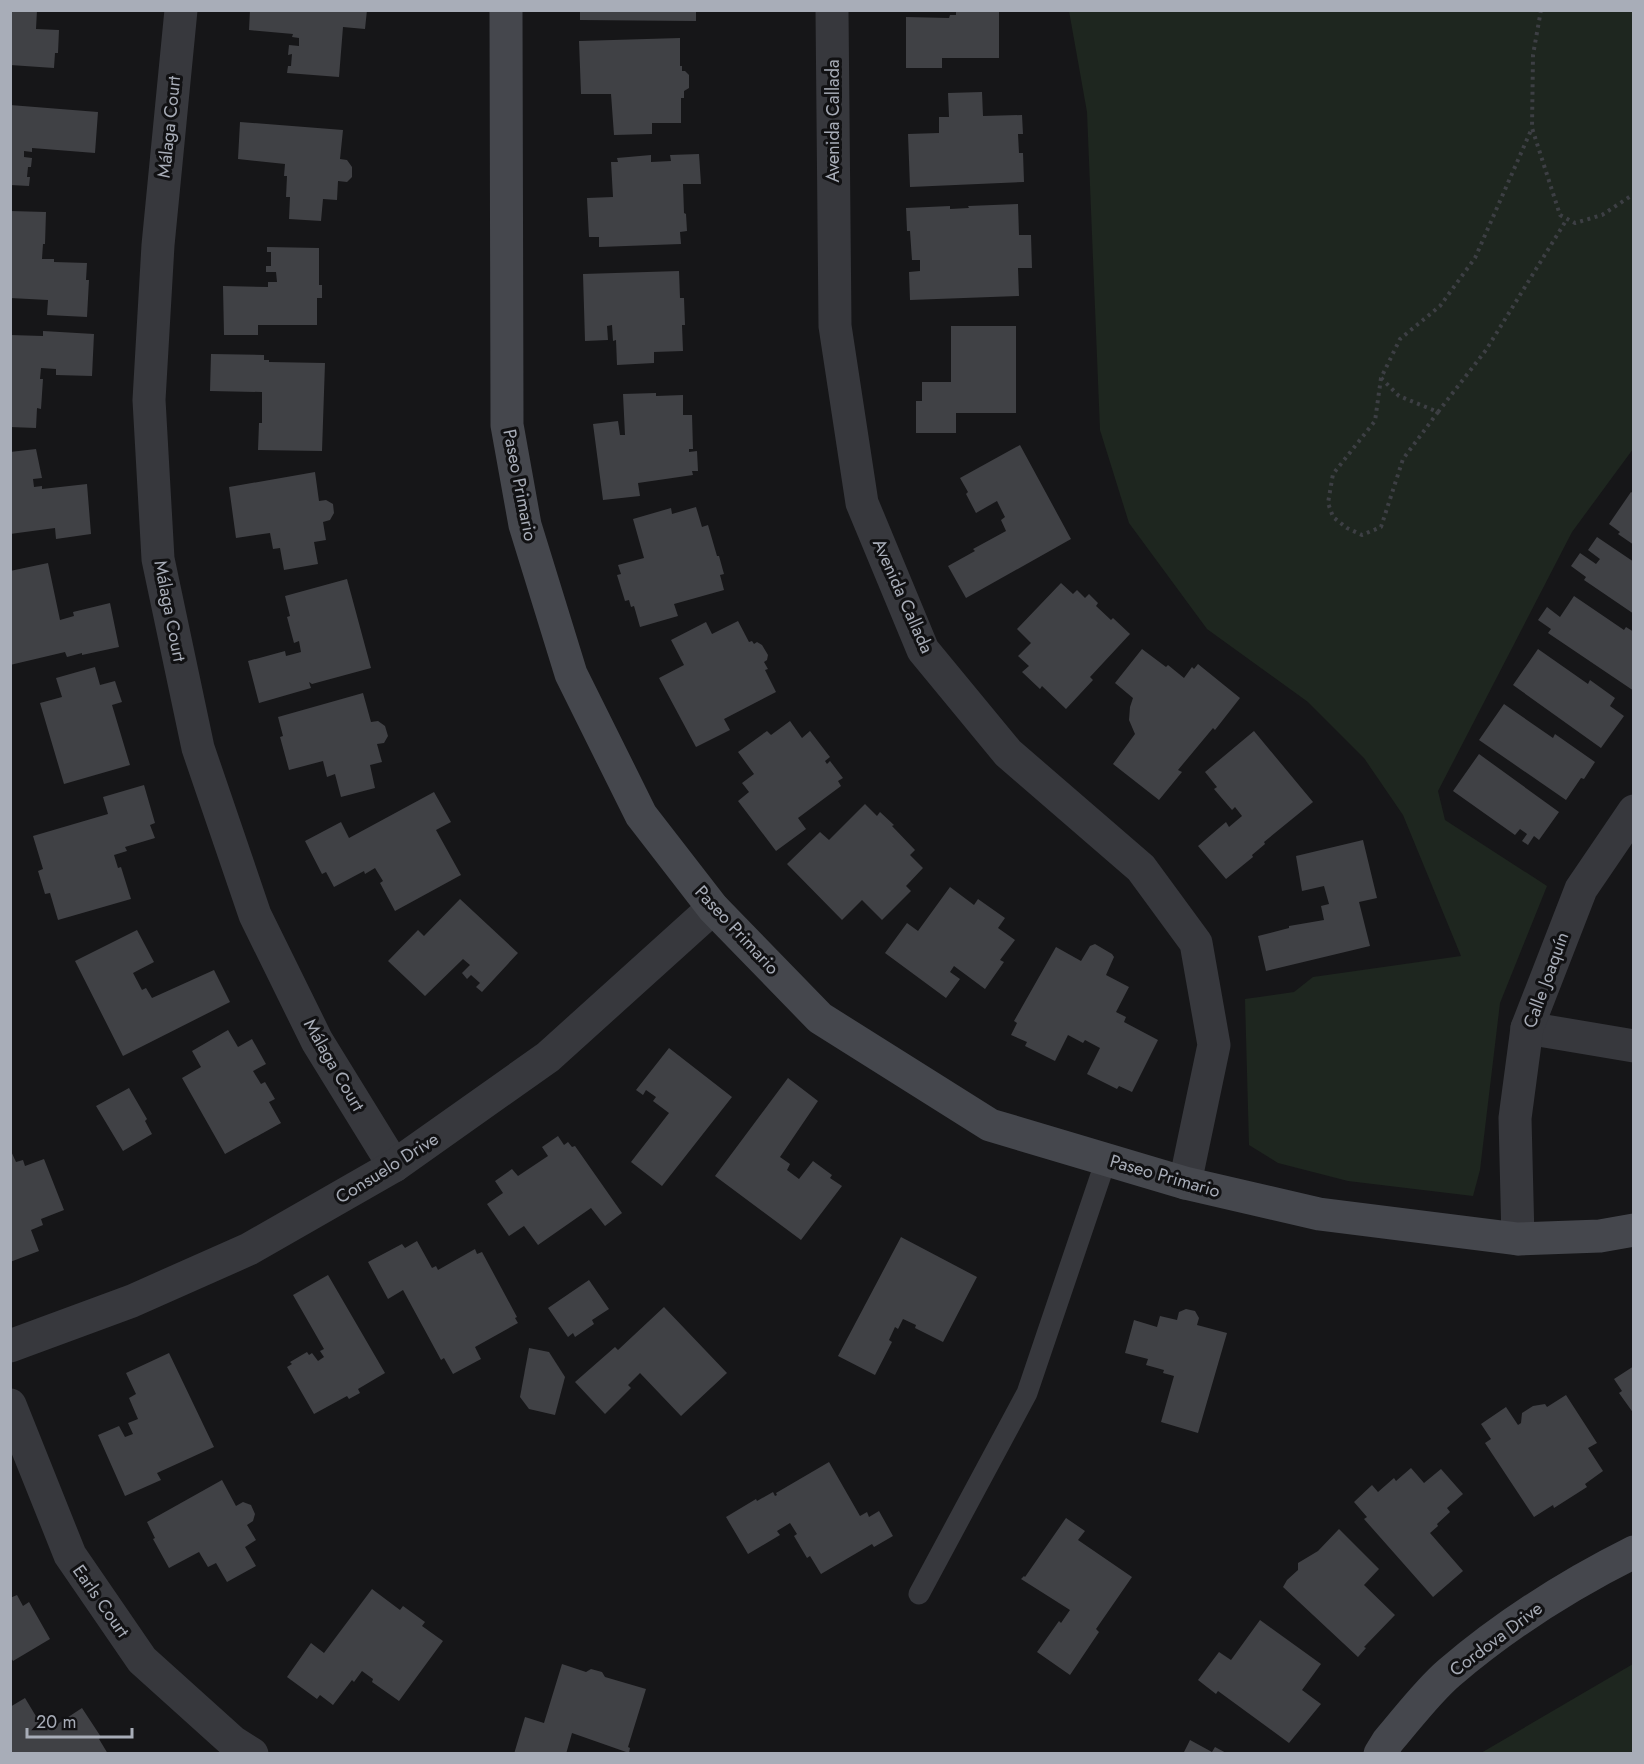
<svg xmlns="http://www.w3.org/2000/svg" width="1644" height="1764" font-family="Jost,sans-serif">
<rect width="100%" height="100%" fill="#161618"/>
<g fill="#1e261f">
<polygon points="1069,11 1633,11 1633,449 1572,532 1438,791 1445,820 1547,886 1500,1003 1480,1170 1473,1196 1348,1181 1278,1163 1249,1145 1245,999 1294,992 1313,977 1461,956 1403,815 1364,758 1308,702 1207,629 1129,523 1100,430 1087,112"/>
<polygon points="1633,1664 1633,1753 1481,1753"/>
</g>
<g fill="#404145">
<polygon points="10,10 37,10 36,29 59,30 58,53 55,53 54,68 10,65"/>
<polygon points="250,10 367,10 365,29 343,27 339,77 287,73 288,66 291,66 292,54 288,55 289,45 299,46 299,38 292,37 293,34 249,30"/>
<polygon points="580,10 696,10 696,21 580,20"/>
<polygon points="956,10 999,10 999,58 942,58 942,68 906,68 906,17 949,18 950,15 956,15"/>
<polygon points="680,38 680,66 682,66 682,71 685,71 689,75 689,88 684,91 684,98 681,98 681,123 652,123 652,134 614,135 611,94 581,94 579,41"/>
<polygon points="982,92 983,116 1022,115 1023,134 1018,134 1019,153 1023,153 1024,182 910,187 908,134 939,133 939,117 949,117 948,93"/>
<polygon points="10,105 98,112 95,153 32,148 32,152 24,151 24,157 32,158 31,167 28,167 27,177 30,177 29,186 10,185"/>
<polygon points="240,122 343,130 340,159 347,160 352,167 352,177 347,182 338,181 337,200 323,199 321,221 289,219 290,197 286,197 287,176 284,176 285,164 238,159"/>
<polygon points="699,154 701,184 683,184 684,213 686,214 687,231 680,232 681,244 599,247 599,237 589,237 587,198 613,197 611,162 618,162 617,158 651,155 651,162 671,161 670,155"/>
<polygon points="1018,204 1019,235 1031,235 1032,268 1018,268 1019,296 910,300 909,272 920,271 920,260 912,260 910,231 907,231 906,208 950,206 950,209 969,208 968,206"/>
<polygon points="10,211 46,212 45,244 43,244 42,259 54,259 54,262 87,263 86,280 89,280 87,317 47,315 48,300 10,298"/>
<polygon points="267,247 319,248 319,285 322,285 322,298 317,298 317,325 258,325 258,335 224,335 223,286 268,287 268,282 277,282 276,272 266,272 266,266 271,266 271,252 267,252"/>
<polygon points="679,271 680,298 684,298 685,325 682,325 683,351 654,352 654,363 617,365 616,340 613,341 612,325 607,326 608,340 585,341 583,274"/>
<polygon points="951,326 1016,326 1016,413 956,413 956,433 916,433 916,401 922,401 922,382 951,382"/>
<polygon points="43,331 94,334 92,376 56,375 56,369 41,368 40,379 43,379 41,409 37,408 36,428 10,427 10,335 43,336"/>
<polygon points="211,354 264,355 264,360 269,360 269,362 325,363 322,451 258,450 259,423 262,423 262,392 210,391"/>
<polygon points="656,393 656,396 683,395 683,415 692,415 693,449 689,449 689,452 697,451 698,471 692,471 693,475 638,483 640,496 603,500 593,424 618,421 620,435 625,435 623,394"/>
<polygon points="1020,445 1071,539 966,598 948,566 975,551 973,549 1006,531 1001,520 1005,517 997,501 976,513 966,494 968,492 960,478"/>
<polygon points="36,449 42,478 33,479 34,487 42,486 42,489 87,484 91,534 56,539 55,528 10,534 10,452"/>
<polygon points="315,472 319,501 326,500 333,504 334,513 330,520 323,522 326,540 314,542 318,564 284,570 280,548 273,549 270,533 236,538 229,487"/>
<polygon points="1631,492 1634,494 1634,545 1618,534 1620,532 1609,524"/>
<polygon points="696,507 702,527 708,525 717,556 719,556 724,574 720,575 724,590 674,604 678,616 640,627 634,606 631,607 629,600 625,601 617,575 621,574 618,565 644,558 633,519 671,508 672,514"/>
<polygon points="1597,537 1634,562 1634,614 1584,580 1586,577 1571,566 1580,553 1596,564 1600,559 1588,550"/>
<polygon points="48,563 60,620 74,616 73,612 110,603 119,647 82,655 82,653 67,657 65,652 10,665 10,571"/>
<polygon points="347,579 371,668 312,684 309,682 311,688 259,703 248,661 285,651 286,656 301,652 299,641 294,643 287,617 290,616 285,596"/>
<polygon points="1061,583 1073,594 1077,590 1085,598 1089,594 1098,603 1096,606 1111,620 1113,618 1130,634 1090,677 1093,680 1066,709 1042,686 1040,689 1022,672 1029,666 1018,656 1031,643 1017,629"/>
<polygon points="1574,596 1624,630 1626,627 1634,632 1634,691 1548,633 1551,629 1538,620 1547,607 1560,617"/>
<polygon points="738,621 749,642 752,641 754,644 757,642 762,645 768,655 767,660 764,662 768,669 765,670 776,692 724,719 730,730 696,747 659,678 684,665 671,640 706,622 712,634"/>
<polygon points="1142,649 1166,667 1168,665 1184,678 1192,667 1194,669 1198,664 1240,698 1215,730 1213,728 1178,770 1182,772 1159,800 1113,764 1135,734 1129,720 1130,707 1133,698 1115,683"/>
<polygon points="1538,649 1588,684 1590,680 1615,698 1610,706 1624,716 1601,748 1513,685"/>
<polygon points="95,667 100,685 115,681 122,702 112,705 130,765 64,784 40,703 62,697 56,678"/>
<polygon points="363,693 371,722 378,721 385,726 388,736 384,743 377,744 382,762 370,765 375,788 341,797 335,774 327,777 323,761 289,770 280,737 283,736 278,717"/>
<polygon points="1504,704 1553,738 1555,734 1595,762 1584,779 1581,778 1566,800 1479,740"/>
<polygon points="790,721 802,738 810,731 830,757 825,761 827,764 830,761 843,778 838,781 841,786 798,818 806,829 776,851 738,801 749,792 742,783 754,774 738,752 767,731 771,735"/>
<polygon points="1254,731 1313,802 1264,842 1265,844 1252,855 1253,857 1226,879 1198,846 1226,822 1229,827 1242,816 1235,807 1232,810 1214,789 1217,787 1205,772"/>
<polygon points="1479,754 1559,812 1539,840 1534,836 1528,845 1522,841 1527,834 1520,829 1515,835 1453,791"/>
<polygon points="144,785 155,823 150,825 155,838 125,847 127,851 114,855 118,868 121,867 131,899 58,920 50,893 45,894 38,871 43,869 33,836 108,814 103,797"/>
<polygon points="434,792 451,822 436,830 461,875 395,911 380,883 383,881 375,868 365,874 364,871 334,887 326,872 322,874 305,841 341,822 349,838"/>
<polygon points="865,804 877,816 880,812 894,825 892,826 915,850 910,855 923,868 906,886 911,891 882,920 862,900 842,920 787,864 820,832 829,840"/>
<polygon points="1363,840 1377,898 1359,902 1370,946 1266,971 1258,936 1289,928 1289,926 1324,920 1321,906 1329,904 1324,886 1302,891 1296,856"/>
<polygon points="950,887 974,905 978,899 1005,918 998,928 1015,940 1000,960 1004,962 985,989 954,966 950,972 960,979 946,998 885,953 907,923 918,931"/>
<polygon points="460,899 518,953 482,992 476,987 480,983 471,975 467,979 462,973 470,965 463,959 425,996 388,961 418,930 424,936"/>
<polygon points="137,930 154,962 133,973 142,990 146,988 152,998 214,970 230,1002 123,1056 75,961"/>
<polygon points="1095,944 1112,954 1114,957 1106,975 1129,987 1116,1012 1126,1017 1124,1022 1158,1040 1132,1092 1119,1086 1117,1089 1087,1074 1100,1048 1085,1040 1083,1043 1068,1035 1055,1061 1025,1046 1027,1042 1011,1035 1017,1023 1014,1021 1056,947 1081,961 1090,946"/>
<polygon points="228,1030 238,1047 252,1039 266,1064 253,1071 261,1084 265,1082 275,1099 269,1102 281,1123 225,1154 182,1078 201,1067 192,1051"/>
<polygon points="669,1048 732,1097 662,1186 631,1162 669,1113 653,1101 656,1097 646,1090 643,1095 636,1090"/>
<polygon points="788,1078 818,1101 780,1157 790,1164 787,1170 799,1179 813,1161 832,1175 830,1178 842,1186 801,1240 715,1176"/>
<polygon points="129,1088 147,1119 145,1121 152,1134 123,1151 96,1106"/>
<polygon points="558,1136 564,1145 568,1142 572,1147 575,1146 622,1213 605,1226 591,1208 538,1245 524,1226 509,1236 487,1204 503,1193 495,1181 512,1169 518,1176 548,1156 542,1147"/>
<polygon points="10,1149 16,1162 23,1160 25,1166 44,1159 64,1210 41,1219 43,1225 31,1230 39,1251 10,1262"/>
<polygon points="901,1237 977,1277 943,1342 915,1328 916,1325 903,1319 898,1329 895,1327 889,1340 892,1342 875,1375 838,1356"/>
<polygon points="417,1241 432,1268 436,1266 438,1270 475,1249 477,1254 482,1252 517,1317 515,1318 518,1323 475,1347 481,1359 453,1374 444,1358 441,1360 403,1290 388,1299 368,1262 402,1244 405,1248"/>
<polygon points="328,1275 385,1373 358,1389 360,1393 349,1399 347,1396 314,1414 287,1367 292,1364 290,1362 307,1352 309,1355 312,1353 318,1361 324,1357 320,1351 324,1349 293,1295"/>
<polygon points="589,1280 609,1309 592,1320 594,1324 575,1337 573,1333 568,1337 548,1308"/>
<polygon points="664,1307 727,1373 681,1416 640,1373 628,1385 631,1388 605,1414 575,1382 615,1347 618,1350"/>
<polygon points="1186,1309 1195,1311 1199,1318 1197,1325 1227,1333 1198,1433 1161,1422 1174,1376 1163,1373 1164,1370 1146,1365 1148,1359 1125,1353 1134,1320 1157,1327 1160,1316 1177,1320 1179,1312"/>
<polygon points="529,1348 549,1352 565,1377 555,1415 529,1409 520,1397"/>
<polygon points="169,1353 214,1447 157,1473 161,1480 125,1496 98,1435 119,1426 125,1437 133,1434 128,1423 138,1419 129,1398 136,1394 126,1373"/>
<polygon points="1634,1366 1634,1414 1619,1393 1622,1391 1614,1379"/>
<polygon points="1566,1395 1597,1443 1588,1448 1603,1471 1585,1484 1587,1487 1554,1508 1553,1505 1534,1517 1485,1443 1491,1439 1481,1424 1506,1407 1518,1425 1521,1423 1522,1413 1533,1406 1545,1404 1547,1407"/>
<polygon points="829,1462 860,1516 867,1512 869,1517 879,1511 893,1536 874,1547 872,1544 821,1574 810,1556 807,1558 794,1536 797,1534 790,1523 777,1531 780,1535 748,1554 726,1517 756,1499 757,1501 773,1492 775,1496 777,1495 776,1493"/>
<polygon points="1411,1468 1424,1483 1441,1469 1463,1494 1447,1508 1450,1512 1437,1524 1438,1526 1430,1533 1463,1571 1433,1597 1364,1519 1367,1517 1354,1502 1372,1485 1378,1492 1394,1478 1396,1481"/>
<polygon points="222,1480 236,1506 243,1502 251,1505 255,1514 253,1521 247,1525 256,1540 245,1547 256,1566 227,1582 216,1563 208,1567 199,1552 169,1568 153,1539 155,1538 147,1522"/>
<polygon points="1066,1518 1085,1531 1078,1540 1132,1577 1096,1629 1099,1632 1070,1675 1037,1652 1059,1621 1061,1623 1070,1610 1021,1579 1024,1576 1025,1577"/>
<polygon points="1339,1529 1379,1569 1364,1585 1395,1615 1364,1647 1366,1648 1358,1657 1283,1587 1287,1580 1298,1570 1298,1563 1318,1551"/>
<polygon points="372,1589 400,1610 403,1606 425,1622 422,1626 443,1641 399,1701 372,1682 373,1679 362,1671 354,1682 352,1680 333,1705 320,1695 317,1699 287,1677 311,1643 324,1653"/>
<polygon points="17,1595 23,1606 29,1602 50,1639 13,1661 10,1656 10,1598"/>
<polygon points="1260,1620 1321,1664 1302,1690 1321,1704 1289,1743 1218,1691 1216,1694 1198,1680 1219,1652 1231,1660"/>
<polygon points="562,1664 586,1672 591,1669 602,1672 605,1677 646,1689 628,1747 630,1748 629,1753 572,1733 566,1754 514,1754 525,1717 544,1723"/>
<polygon points="25,1698 37,1718 44,1713 53,1727 82,1708 101,1737 99,1739 108,1754 10,1754 10,1707"/>
<polygon points="1190,1740 1212,1752 1215,1747 1228,1754 1183,1754"/>
</g>
<g fill="none" stroke-linecap="round" stroke-linejoin="round">
<g stroke="#3d3f44" stroke-width="4" stroke-dasharray="3 4.5" stroke-linecap="butt">
<polyline points="1541,10 1533,55 1532,128 1560,215 1575,223 1602,215 1634,194"/>
<polyline points="1381,378 1399,396 1438,412 1403,459 1381,527 1362,535 1347,528 1333,517 1328,503 1333,474 1375,421 1381,378 1400,339 1440,306 1475,258 1532,128"/>
<polyline points="1438,412 1486,350 1567,219"/>
</g>
<polyline stroke="#37383d" stroke-width="21" points="919,1594 1027,1393 1106,1160"/>
<g stroke="#37383d" stroke-width="33">
<polyline points="181,10 158,245 149,400 158,559 198,748 255,915 317,1041 394,1166"/>
<polyline points="832,10 835,326 862,503 923,650 1008,753 1141,868 1196,943 1214,1045 1185,1183"/>
<polyline points="1527,1028 1634,1046"/>
<polyline points="1518,1239 1515,1118 1527,1028 1581,889 1634,811"/>
<polyline points="10,1346 132,1301 249,1249 394,1166 548,1057 713,908"/>
<polyline points="10,1405 70,1555 142,1660 233,1742 252,1754"/>
</g>
<g stroke="#45474d" stroke-width="33">
<polyline points="506,10 507,425 525,525 571,674 641,815 713,908 820,1018 990,1125 1185,1183 1319,1214 1518,1239 1600,1236 1634,1230"/>
<path d="M 1380,1754 L 1388,1741 C 1407,1719 1427,1692 1449,1673 C 1505,1625 1568,1585 1634,1552"/>
</g>
</g>
<g text-anchor="middle" dominant-baseline="central" stroke-width="6" stroke-linejoin="round" paint-order="stroke">
<g font-size="18" fill="#a8adb8" stroke="#111113">
<text transform="translate(833 121) rotate(-90)">Avenida Callada</text>
<text transform="translate(169 127) rotate(-84)">Málaga Court</text>
<text transform="translate(520 485) rotate(79)">Paseo Primario</text>
<text transform="translate(903 596) rotate(66)">Avenida Callada</text>
<text transform="translate(170 611) rotate(79)">Málaga Court</text>
<text transform="translate(737 930) rotate(47)">Paseo Primario</text>
<text transform="translate(1546 980) rotate(-70)">Calle Joaquín</text>
<text transform="translate(334 1065) rotate(60)">Málaga Court</text>
<text transform="translate(387 1168) rotate(-32)">Consuelo Drive</text>
<text transform="translate(1165 1176) rotate(16)">Paseo Primario</text>
<text transform="translate(101 1601) rotate(55)">Earls Court</text>
<text transform="translate(1496 1639) rotate(-37)">Cordova Drive</text>
</g>
</g>
<rect width="1644" height="1764" fill="none" stroke="#a8adb8" stroke-width="24"/>
<path d="M27 1728v9h105v-9" fill="none" stroke="#a8adb8" stroke-width="3"/>
<text x="36" y="1728" font-size="18" fill="#a8adb8" stroke="#111113" stroke-width="4.5" paint-order="stroke">20 m</text>
</svg>
